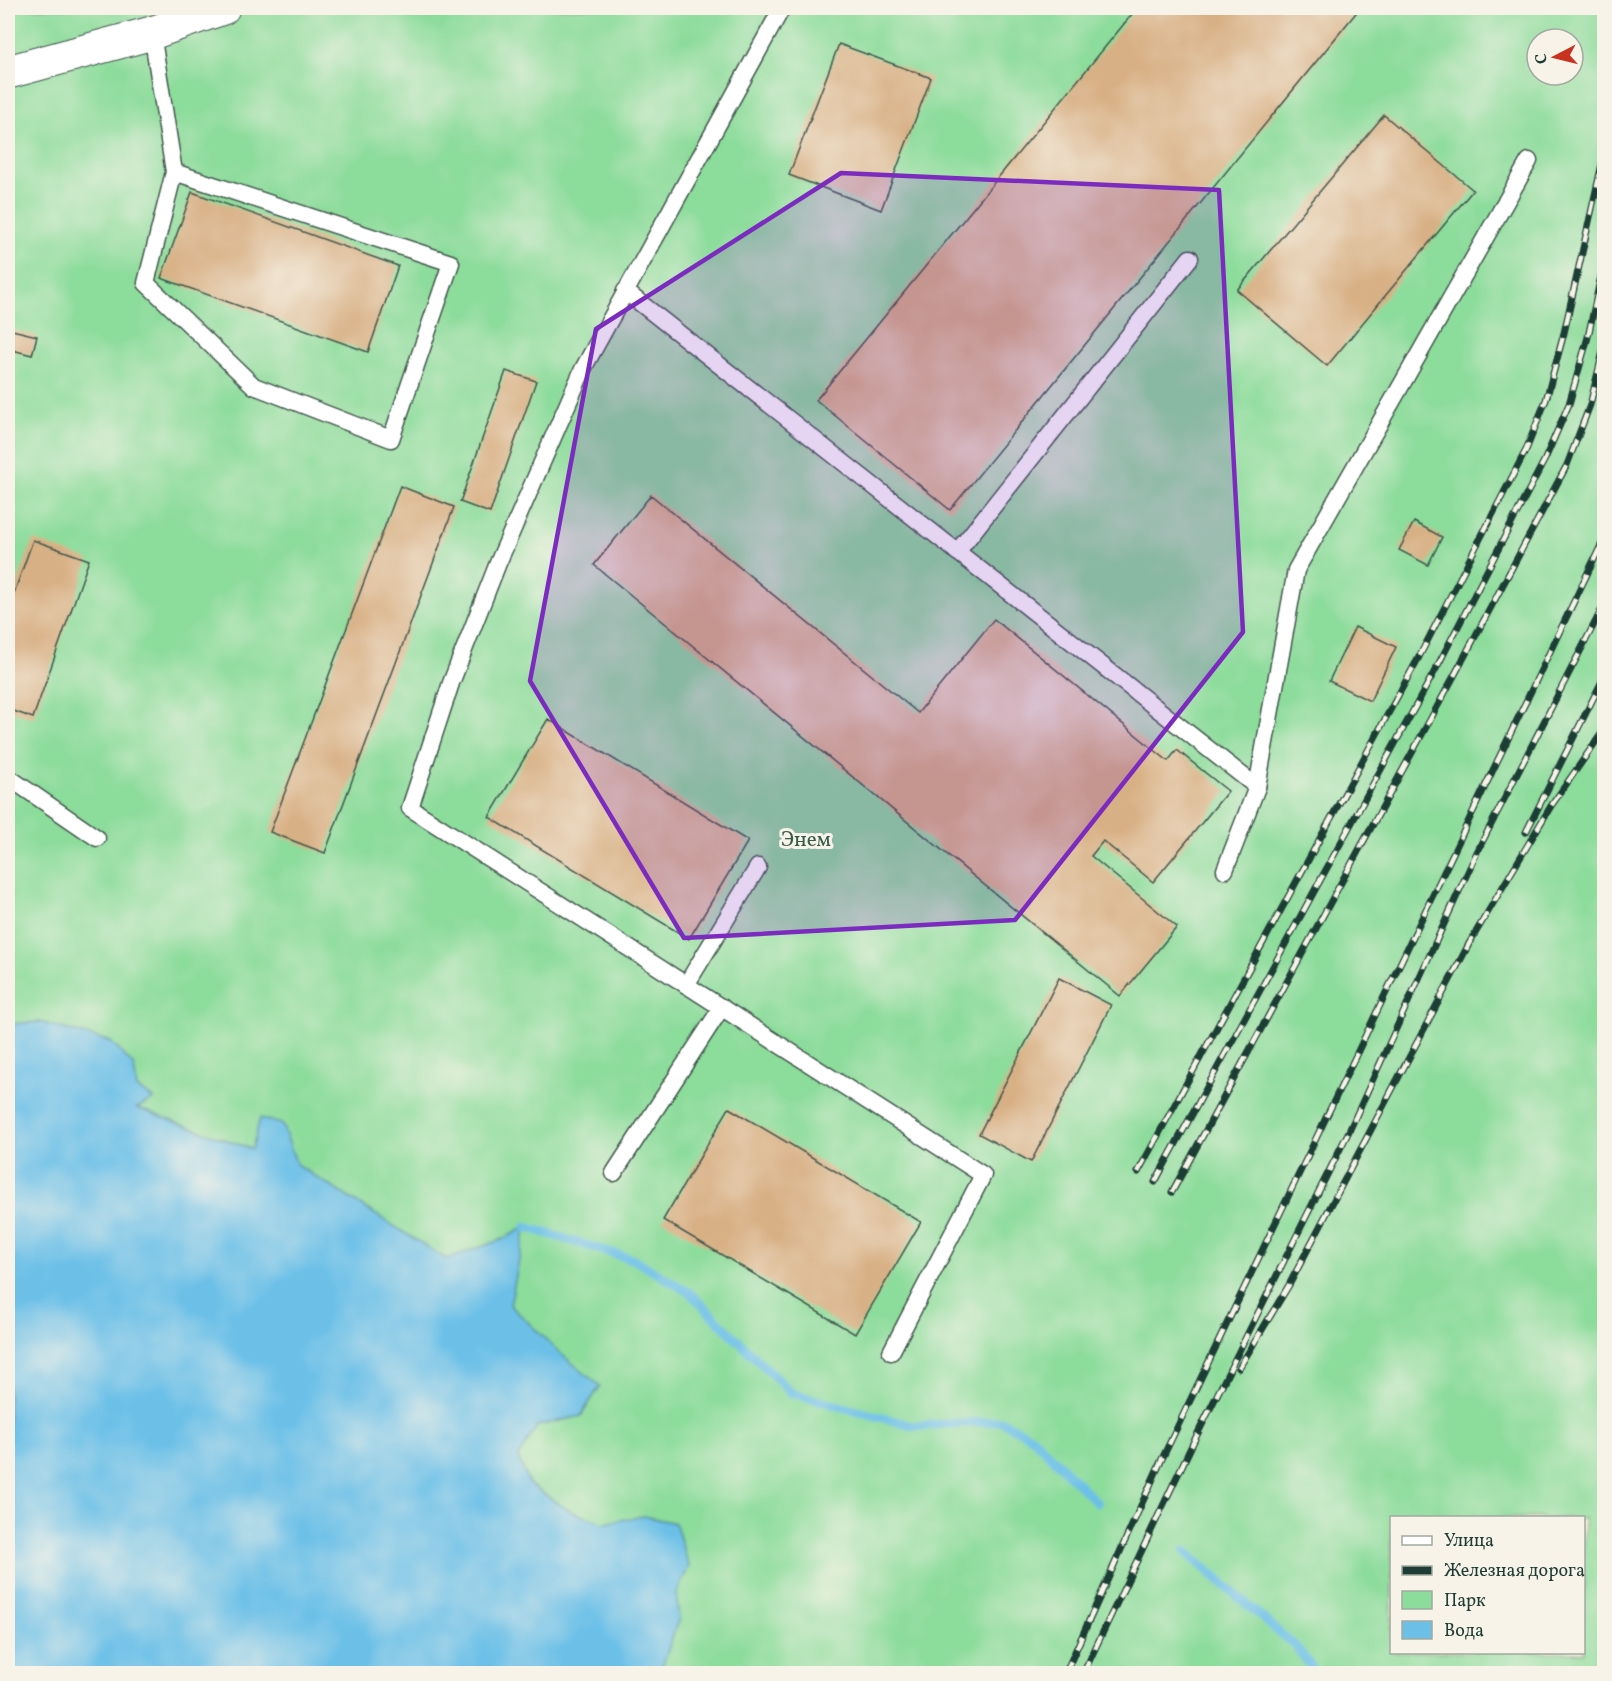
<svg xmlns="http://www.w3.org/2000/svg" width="1612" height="1681" font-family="Vollkorn,serif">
<rect width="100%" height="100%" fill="#f7f3e8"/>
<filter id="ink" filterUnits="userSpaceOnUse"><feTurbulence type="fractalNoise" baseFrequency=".0167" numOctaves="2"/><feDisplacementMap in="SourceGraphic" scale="12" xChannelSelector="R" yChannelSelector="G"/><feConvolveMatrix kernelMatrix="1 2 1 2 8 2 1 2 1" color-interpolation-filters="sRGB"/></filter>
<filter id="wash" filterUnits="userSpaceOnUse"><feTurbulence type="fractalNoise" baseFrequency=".008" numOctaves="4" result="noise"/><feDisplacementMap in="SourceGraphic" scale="24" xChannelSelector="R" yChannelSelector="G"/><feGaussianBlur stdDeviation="1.35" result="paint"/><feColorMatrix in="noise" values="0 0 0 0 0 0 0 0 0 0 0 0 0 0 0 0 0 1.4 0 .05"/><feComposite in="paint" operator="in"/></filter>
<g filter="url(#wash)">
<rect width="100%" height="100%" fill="#f3e6cf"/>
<path fill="#8cdc9b" stroke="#568c68" stroke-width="1.5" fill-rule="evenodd" d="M 8,8 L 1604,8 L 1604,1673 L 8,1673 ZM 1537,39 L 1573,39 L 1573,75 L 1537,75 ZM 1392,1518 L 1584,1518 L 1584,1652 L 1392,1652 Z"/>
<polygon fill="#6cc0e8" stroke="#467e8e" stroke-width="1.5" points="40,1022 111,1042 134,1066 137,1088 154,1099 137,1108 252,1149 260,1118 282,1124 297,1165 446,1259 501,1240 526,1227 510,1305 561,1354 600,1386 581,1416 537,1426 518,1457 530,1485 570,1511 604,1523 644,1516 675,1523 689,1566 676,1594 679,1618 660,1673 8,1673 8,1024"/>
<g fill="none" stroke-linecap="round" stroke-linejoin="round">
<g stroke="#6cc0e8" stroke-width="9">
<polyline points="526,1227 635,1260 690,1293 791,1393 913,1426 1001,1421 1032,1437 1097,1503"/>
<polyline points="1185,1551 1296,1647 1317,1674"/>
</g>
</g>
<g id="blocks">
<g fill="#d8b085">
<polygon points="1137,8 1360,8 950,510 816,400"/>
<polygon points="839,44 931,78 881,210 789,175"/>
<polygon points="1384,115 1473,190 1327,366 1237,290"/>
<polygon points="192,192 398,266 368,352 161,278"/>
<polygon points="8,329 37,336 32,355 8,349"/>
<polygon points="506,371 536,381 490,513 460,502"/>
<polygon points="400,486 454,507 325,853 270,832"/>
<polygon points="651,495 918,713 994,619 1168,761 1177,750 1228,791 1153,882 1103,841 1091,856 1177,927 1120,996 594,565"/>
<polygon points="1414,522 1442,537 1428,565 1399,550"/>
<polygon points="33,540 89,560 33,718 8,709 8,610"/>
<polygon points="1355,627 1396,647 1370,701 1329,681"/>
<polygon points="548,719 748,841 689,939 489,817"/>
<polygon points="1059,978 1111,1005 1031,1162 979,1134"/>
<polygon points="729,1108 921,1222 855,1334 663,1220"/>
</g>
</g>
</g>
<g filter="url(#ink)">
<use href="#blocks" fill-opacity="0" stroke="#3f564b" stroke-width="1.5"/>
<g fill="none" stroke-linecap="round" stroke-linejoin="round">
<defs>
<g id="lane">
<polyline points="782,8 583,369 498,563 451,683 410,808 983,1175 891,1352"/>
<polyline points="152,33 174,172 146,283 254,386 391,439 451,263 174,172"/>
<polyline points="625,291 1257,787"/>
<polyline points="957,552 1190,258"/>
<polyline points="8,777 97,838"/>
<polyline points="1225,870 1257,787 1296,570 1529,161"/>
<polyline points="686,985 758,867"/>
<polyline points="614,1173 722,1007"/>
</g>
<polyline id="street" points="8,72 152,33 223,8"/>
</defs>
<use href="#lane" stroke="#3f564b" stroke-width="19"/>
<use href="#street" stroke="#3f564b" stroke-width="35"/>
<use href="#lane" stroke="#fff" stroke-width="16"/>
<use href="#street" stroke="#fff" stroke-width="33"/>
<defs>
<g id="rail">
<polyline points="1526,832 1604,677"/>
<polyline points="1138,1172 1419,657 1526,450 1546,400 1564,333 1604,155"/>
<polyline points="1155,1182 1437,667 1545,459 1569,404 1588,337 1604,262"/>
<polyline points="1172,1192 1454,676 1567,465 1590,405 1604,347"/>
<polyline points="1239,1368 1289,1285 1470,942 1551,806 1604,730"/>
<polyline points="1065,1674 1161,1461 1604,539"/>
<polyline points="1083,1674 1191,1447 1350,1129 1477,852 1604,605"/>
</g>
</defs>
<use href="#rail" stroke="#1f3d34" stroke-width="7"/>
<use href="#rail" stroke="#f7f3e8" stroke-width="4.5" stroke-dasharray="14" stroke-linecap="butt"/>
</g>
</g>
<path fill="#7b2cbf" fill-opacity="0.2" stroke="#7b2cbf" stroke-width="4.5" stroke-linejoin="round" d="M 841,173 L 1219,190 L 1243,632 L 1015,920 L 684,938 L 530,681 L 596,329 Z"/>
<g text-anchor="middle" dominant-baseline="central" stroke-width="6" stroke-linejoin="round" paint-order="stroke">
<g font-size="21" fill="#355d49" stroke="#f7f3e8">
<text x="806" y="840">Энем</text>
</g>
</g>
<rect width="1612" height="1681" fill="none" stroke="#f7f3e8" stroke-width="30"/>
<rect x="1390" y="1516" width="195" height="138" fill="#f7f3e8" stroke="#a1aaa0" stroke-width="1.5"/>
<rect x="1402" y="1536" width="30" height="9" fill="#ffffff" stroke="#a1aaa0" stroke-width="1.5"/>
<text x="1444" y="1546" font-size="18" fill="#1f3d34">Улица</text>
<rect x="1402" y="1566" width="30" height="9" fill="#1f3d34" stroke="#a1aaa0" stroke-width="1.5"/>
<text x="1444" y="1576" font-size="18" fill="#1f3d34">Железная дорога</text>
<rect x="1402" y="1591" width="30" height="18" fill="#8cdc9b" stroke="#a1aaa0" stroke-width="1.5"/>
<text x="1444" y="1606" font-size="18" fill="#1f3d34">Парк</text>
<rect x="1402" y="1621" width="30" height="18" fill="#6cc0e8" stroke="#a1aaa0" stroke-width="1.5"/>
<text x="1444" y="1636" font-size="18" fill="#1f3d34">Вода</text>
<g transform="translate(1555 57) rotate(263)"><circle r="28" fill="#f7f3e8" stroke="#a1aaa0" stroke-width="1.5"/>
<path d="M0-4.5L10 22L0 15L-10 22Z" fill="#c8321e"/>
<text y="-9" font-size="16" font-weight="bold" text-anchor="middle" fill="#1f3d34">С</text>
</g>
</svg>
